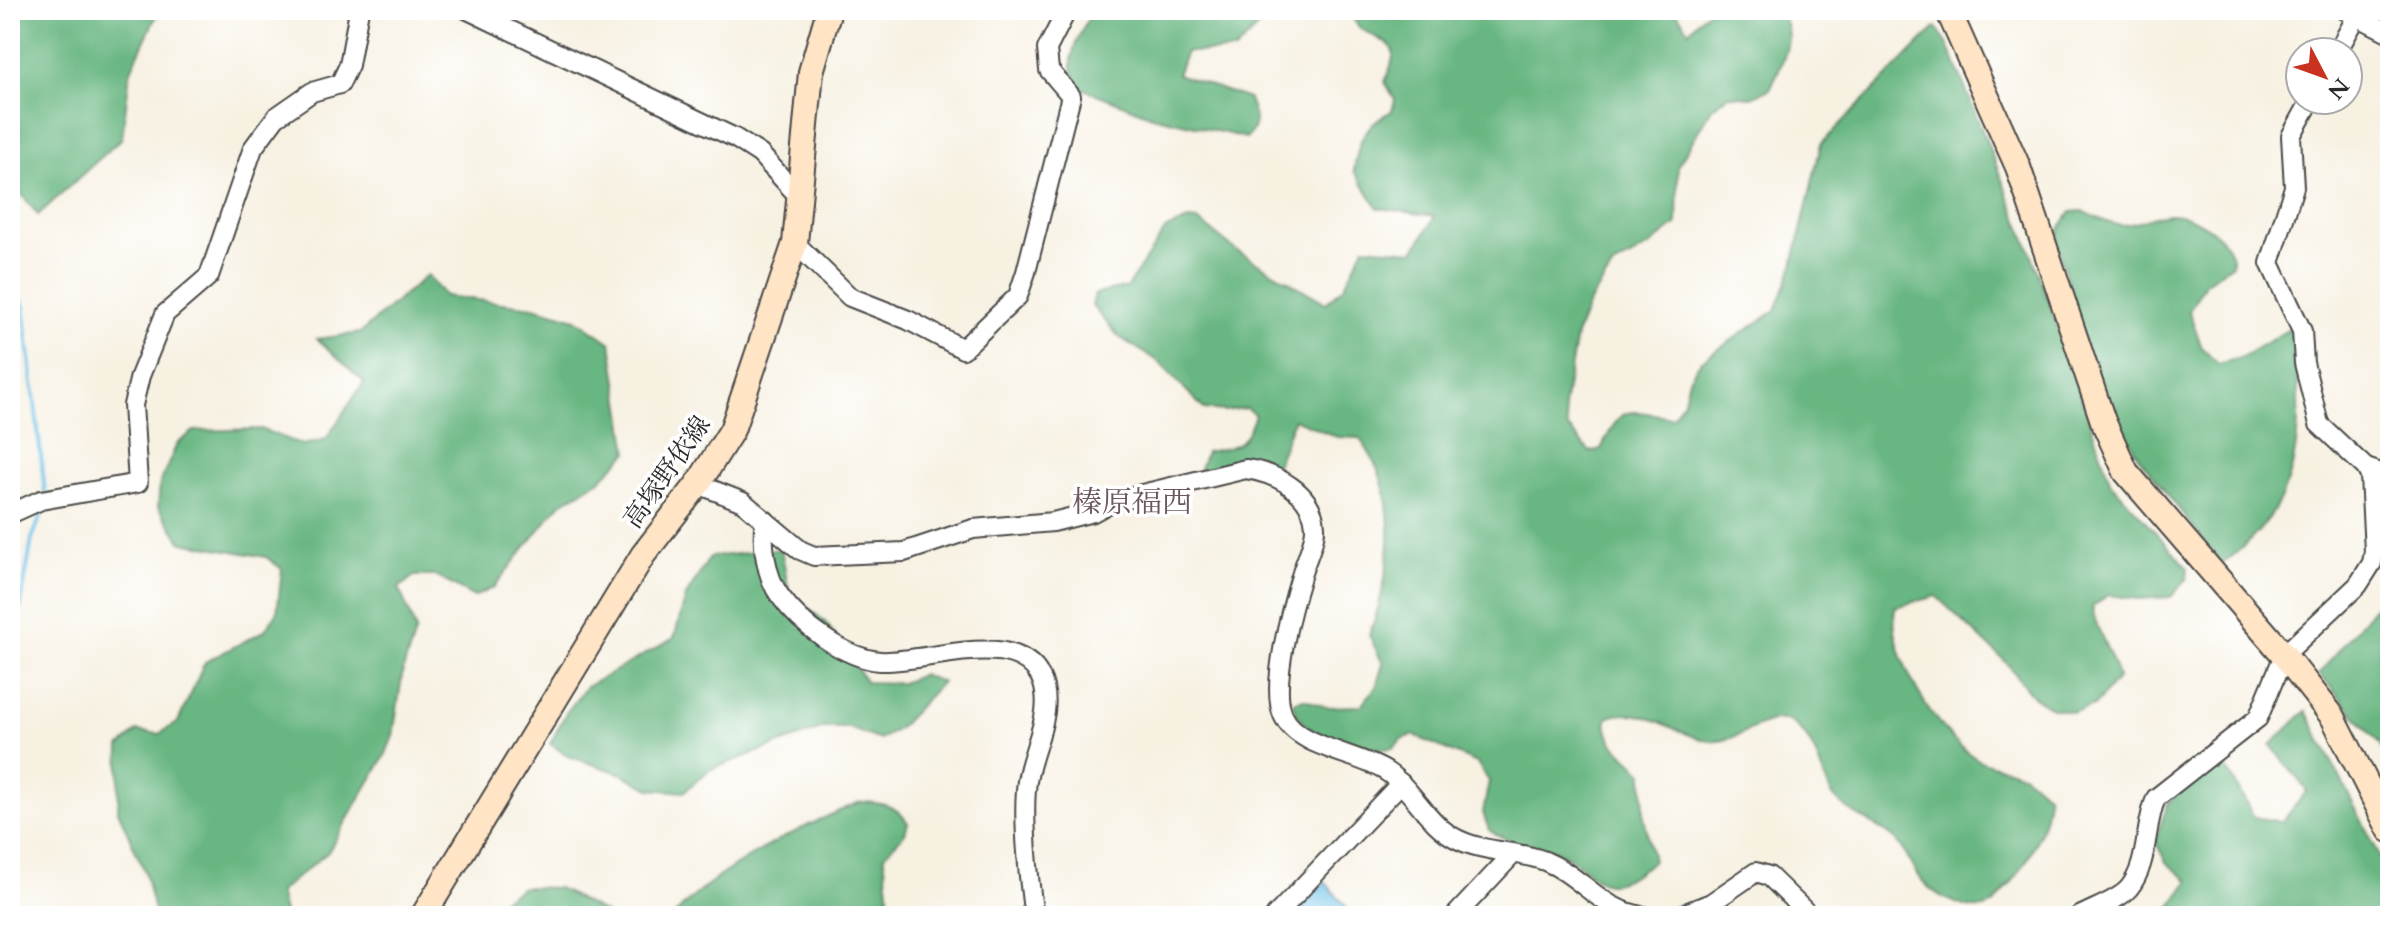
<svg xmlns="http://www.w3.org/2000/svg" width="2400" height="926" font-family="Cardo,'Noto Serif JP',serif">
<rect width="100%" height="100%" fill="#fff"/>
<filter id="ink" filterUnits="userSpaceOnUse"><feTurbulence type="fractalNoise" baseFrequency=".0125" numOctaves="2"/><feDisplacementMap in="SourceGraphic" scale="16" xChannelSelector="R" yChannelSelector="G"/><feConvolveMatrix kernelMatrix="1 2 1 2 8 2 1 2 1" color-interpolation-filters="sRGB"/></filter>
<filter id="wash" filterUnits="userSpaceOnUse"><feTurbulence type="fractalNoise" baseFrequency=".006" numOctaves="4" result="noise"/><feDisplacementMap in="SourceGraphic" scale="32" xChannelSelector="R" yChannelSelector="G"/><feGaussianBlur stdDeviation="1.8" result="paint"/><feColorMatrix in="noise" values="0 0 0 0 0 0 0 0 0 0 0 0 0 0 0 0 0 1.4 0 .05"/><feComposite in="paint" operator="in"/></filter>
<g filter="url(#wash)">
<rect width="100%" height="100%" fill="#f7f1e2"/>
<g fill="#68b681" stroke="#4a7056" stroke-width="2">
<polygon points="10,10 159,10 130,72 122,138 38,215 10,180"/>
<path d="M 1093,10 L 1264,10 L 1266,19 L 1235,51 L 1186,52 L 1177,74 L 1249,99 C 1255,115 1260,125 1246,138 L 1152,116 L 1081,88 C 1060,63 1079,35 1093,10 Z"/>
<path d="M 1348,10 L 1675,10 L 1689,31 L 1708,10 L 1777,10 C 1800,33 1781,65 1770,89 L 1751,97 L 1729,95 L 1712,108 L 1678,165 L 1677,224 L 1651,245 L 1613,267 L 1589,303 L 1576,335 L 1564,406 L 1568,428 L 1590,452 L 1601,449 C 1624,403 1623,410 1672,417 L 1684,400 L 1689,379 L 1701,361 L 1776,310 L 1793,265 L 1821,144 L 1936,27 L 1948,45 L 2031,252 L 2111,483 L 2188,568 L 2187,579 L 2171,597 L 2139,599 L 2108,595 L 2092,607 C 2096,633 2112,652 2118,678 L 2094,706 L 2073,712 L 2052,708 L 2033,697 L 2006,662 L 1936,596 L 1895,607 C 1887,654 1937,735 1977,759 C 1991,767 2010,767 2024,775 C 2033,781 2040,789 2048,795 C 2047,826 2028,864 2008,887 C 2003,892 1998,901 1992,905 C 1976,916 1938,897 1926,885 C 1913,872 1908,852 1896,840 C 1880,825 1842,811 1832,794 C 1819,771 1817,743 1795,725 C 1773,706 1740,744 1711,741 C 1678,737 1642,702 1607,718 C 1603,742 1627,756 1643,772 L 1644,817 L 1653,861 C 1591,911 1599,863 1549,848 C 1524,841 1514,846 1489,830 L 1483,813 L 1489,781 L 1477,763 L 1413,735 L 1402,739 L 1393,748 C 1363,752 1297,738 1293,702 L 1304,699 L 1326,707 L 1361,706 L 1376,687 L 1383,664 L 1369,635 C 1392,574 1403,493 1359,438 L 1337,437 L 1294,419 L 1276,466 L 1199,471 L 1206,452 C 1239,446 1243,447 1255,415 L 1246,408 L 1225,411 L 1204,409 L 1159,362 L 1119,337 L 1092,306 L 1095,294 L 1127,287 L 1166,229 L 1188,220 L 1199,221 L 1234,249 L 1326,303 L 1344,287 L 1364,247 L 1414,251 L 1435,216 L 1378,208 L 1354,171 C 1358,140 1364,125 1392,111 L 1395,100 L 1385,82 C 1401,42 1394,49 1363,30 C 1356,26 1352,17 1348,10 Z"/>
<path d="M 2082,211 C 2094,216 2106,223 2118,225 C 2135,226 2151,216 2168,214 C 2192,212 2235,239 2232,264 L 2205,283 L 2189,311 L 2202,348 L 2218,364 L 2240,358 L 2291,328 L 2296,338 C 2300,435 2308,501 2222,564 L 2139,458 L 2091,366 L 2056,241 L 2059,230 L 2071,212 Z"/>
<polygon points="427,275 445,296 534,307 576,319 611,343 628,452 600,480 560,504 493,588 474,597 436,576 414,576 399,588 416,630 403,670 393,736 385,756 328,852 279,892 285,916 155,916 145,872 118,811 120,747 137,731 159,734 178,722 205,662 264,631 277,613 282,569 266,557 182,542 158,507 160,483 177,444 194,431 261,429 303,445 326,439 364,382 317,339 360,333"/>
<polygon points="781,549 789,591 827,624 866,682 901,683 922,675 942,682 899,728 880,740 849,728 824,728 709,770 684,792 650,789 622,774 568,756 550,744 566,713 586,687 674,638 686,596 710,557"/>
<polygon points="2390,593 2390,768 2380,744 2319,674 2381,599"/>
<polygon points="2306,711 2390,876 2390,916 2164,916 2189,881 2166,862 2155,841 2168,803 2220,756 2254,817 2282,822 2307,791 2271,745"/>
<path d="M 860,802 C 881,802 897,805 908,823 L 905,833 L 884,856 L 891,916 L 674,916 C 716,868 801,827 860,802 Z"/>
<polygon points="523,887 558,888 610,916 502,916 494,904"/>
</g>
<polygon fill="#6ac0e7" stroke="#4a7689" stroke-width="2" points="1325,882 1354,916 1284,916"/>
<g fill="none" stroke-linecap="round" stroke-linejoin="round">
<g stroke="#6ac0e7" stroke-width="4">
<polyline points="10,274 24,306 45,492"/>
<polyline points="10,667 32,539 45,505"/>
</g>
</g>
</g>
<g filter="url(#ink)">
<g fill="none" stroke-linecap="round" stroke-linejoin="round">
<defs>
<g id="street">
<polyline points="468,10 735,138 760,154 802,200"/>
<polyline points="2345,10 2390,33"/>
<polyline points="2337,52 2357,16"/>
<polyline points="795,243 850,297 908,320 963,349 1018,296 1026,272 1071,96 1049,70 1047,49 1067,10"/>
<polyline points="2366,468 2390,476"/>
<path d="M 698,484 L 743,502 L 800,550 L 814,556 L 904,552 L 973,529 L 1053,522 L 1093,512 L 1113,501 L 1246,469 C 1275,473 1313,492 1315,526 C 1316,540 1306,559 1302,573 C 1292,605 1270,685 1283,715 C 1297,748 1359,753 1387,772 C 1414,790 1428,825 1457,839 C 1485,853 1516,850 1545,861 C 1582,876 1601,911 1644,916"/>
<polyline points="10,514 41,500 138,483 133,405 140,376 165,314 209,276 253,148 276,117 312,92 340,84 349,65 359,10"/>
<path d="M 765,520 C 761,542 766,577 780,596 C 801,625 844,658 880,661 C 925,664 1014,627 1040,676 C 1056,708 1034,744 1028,776 C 1021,807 1029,884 1034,916"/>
<polyline points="1275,916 1401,783"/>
<polyline points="1455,916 1513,854"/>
<polyline points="1678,916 1711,903 1756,872 1769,876 1810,916"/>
<path d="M 2080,916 C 2095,908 2119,900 2129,888 C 2149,864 2144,826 2156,798 L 2258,718 L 2284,655 L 2358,585 L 2372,563 L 2374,551 L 2370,476 L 2366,468 L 2319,424 L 2304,363 L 2302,331 L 2270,263 L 2294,187 L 2291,136 L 2311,100"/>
</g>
<g id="secondary">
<polyline points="1948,10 2018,167 2103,421 2126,472 2284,655 2333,717 2390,830"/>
<polyline points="423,916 643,555 698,484 732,430 795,243 811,72 829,10"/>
</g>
</defs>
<use href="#street" stroke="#4a4946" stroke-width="22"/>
<use href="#secondary" stroke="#4a4946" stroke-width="28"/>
<use href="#street" stroke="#fff" stroke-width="18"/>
<use href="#secondary" stroke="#ffe4c6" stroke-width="24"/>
</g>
</g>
<g text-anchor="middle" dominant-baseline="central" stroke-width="7" stroke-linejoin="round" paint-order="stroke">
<g font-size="26" fill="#2b2b2b" stroke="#fff">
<text transform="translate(667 472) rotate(-55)">高塚野依線</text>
</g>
<g font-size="30" fill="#6c595f" stroke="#fff">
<text x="1132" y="502">榛原福西</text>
</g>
</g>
<rect width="2400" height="926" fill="none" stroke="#fff" stroke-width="40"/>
<g transform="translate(2324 76) rotate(131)"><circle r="38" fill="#ffffff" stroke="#aaaaaa" stroke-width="2"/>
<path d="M0-6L14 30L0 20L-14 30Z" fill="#c8321e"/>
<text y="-12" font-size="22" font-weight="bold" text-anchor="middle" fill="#2b2b2b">N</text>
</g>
</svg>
